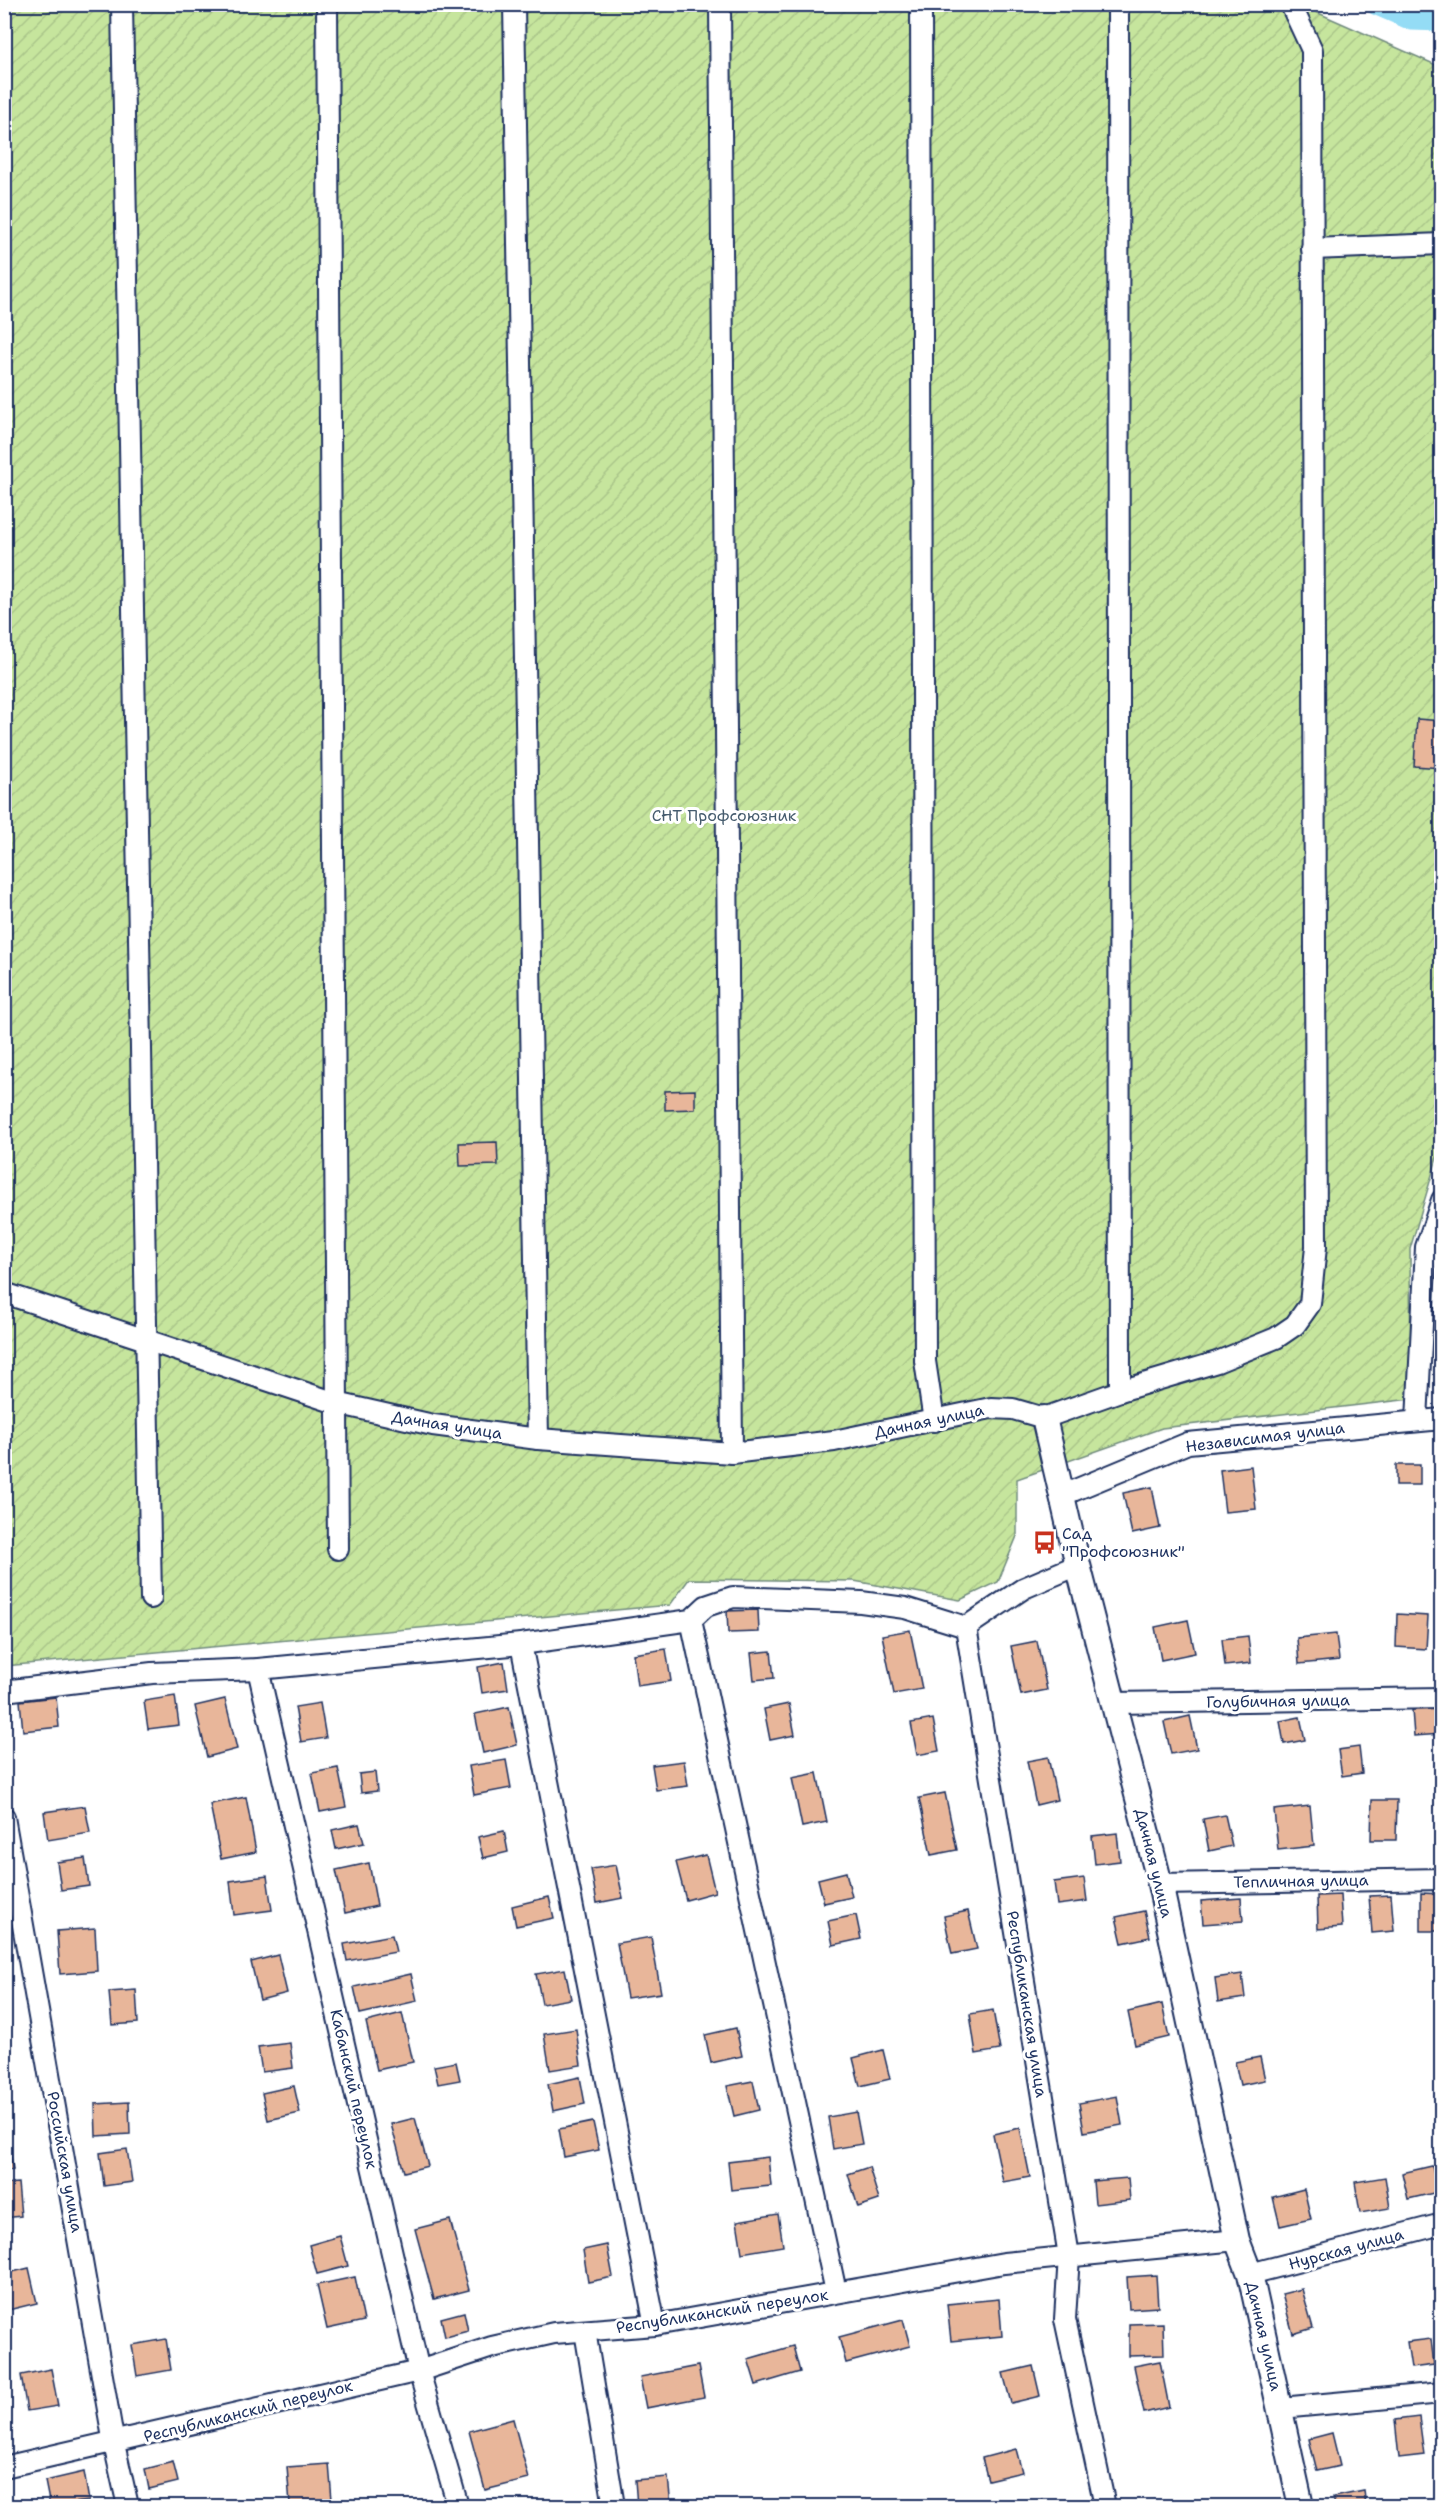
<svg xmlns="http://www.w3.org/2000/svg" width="1446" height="2511" font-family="'Shantell Sans',sans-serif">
<defs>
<pattern id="garden-furrows" width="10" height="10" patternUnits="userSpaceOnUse" patternTransform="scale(1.5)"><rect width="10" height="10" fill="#c6e59d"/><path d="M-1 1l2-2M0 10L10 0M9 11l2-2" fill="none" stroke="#aac58a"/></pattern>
</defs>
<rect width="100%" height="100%" fill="#fff"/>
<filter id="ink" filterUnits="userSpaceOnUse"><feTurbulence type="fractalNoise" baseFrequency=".0167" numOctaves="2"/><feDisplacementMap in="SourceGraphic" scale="12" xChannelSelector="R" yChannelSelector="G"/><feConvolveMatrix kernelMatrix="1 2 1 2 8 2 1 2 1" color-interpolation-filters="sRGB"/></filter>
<g filter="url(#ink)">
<polygon fill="url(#garden-furrows)" stroke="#708a7e" stroke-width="1.5" points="1298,4 1436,65 1442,240 1442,1141 1410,1249 1411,1399 1162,1428 1017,1479 1017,1536 998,1582 960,1600 854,1581 689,1579 670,1605 5,1666 5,5"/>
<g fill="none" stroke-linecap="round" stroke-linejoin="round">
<polyline stroke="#94dcf5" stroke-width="21" points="1375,4 1412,20 1442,21"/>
</g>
<g fill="#e8b69a" stroke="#1b2f5e" stroke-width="1.5">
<polygon points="1417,719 1442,721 1442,768 1414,766"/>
<polygon points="695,1090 695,1109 665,1110 665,1091"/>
<polygon points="497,1142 498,1165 460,1166 459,1143"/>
<rect x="1396" y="1465" width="24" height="20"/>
<polygon points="1251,1466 1256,1509 1225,1512 1220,1470"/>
<polygon points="1152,1487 1160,1528 1132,1534 1123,1493"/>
<polygon points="758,1610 759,1632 728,1633 727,1611"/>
<polygon points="1397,1614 1428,1616 1426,1649 1396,1647"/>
<polygon points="1188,1620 1195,1653 1161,1660 1155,1627"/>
<polygon points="910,1630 922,1689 894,1694 882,1635"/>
<polygon points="1336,1634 1339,1660 1299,1664 1297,1638"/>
<polygon points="1248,1636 1251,1663 1225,1666 1222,1639"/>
<polygon points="1037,1641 1047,1690 1021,1695 1011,1646"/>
<polygon points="666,1649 671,1681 637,1686 633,1654"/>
<polygon points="771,1651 774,1678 754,1680 751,1653"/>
<polygon points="504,1662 508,1689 482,1693 478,1667"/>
<polygon points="175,1696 179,1725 148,1729 144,1701"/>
<polygon points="56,1697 59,1727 23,1731 20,1701"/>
<polygon points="225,1699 237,1749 207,1757 195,1706"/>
<polygon points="320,1703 326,1738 301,1742 295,1707"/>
<polygon points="789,1704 795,1735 770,1740 764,1709"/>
<polygon points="509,1707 517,1745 483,1753 475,1714"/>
<polygon points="1442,1709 1442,1734 1414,1736 1412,1710"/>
<polygon points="1190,1716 1197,1749 1171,1754 1164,1722"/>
<polygon points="1300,1717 1305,1740 1284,1744 1280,1721"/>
<polygon points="933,1719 939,1751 917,1755 911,1723"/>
<polygon points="1359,1747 1362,1773 1342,1776 1338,1750"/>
<polygon points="1048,1757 1057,1800 1036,1805 1027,1761"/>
<polygon points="506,1760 511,1788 474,1795 469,1766"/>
<polygon points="684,1761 688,1786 656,1790 652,1765"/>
<polygon points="338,1768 346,1807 320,1812 312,1773"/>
<polygon points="375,1772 377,1791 361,1793 359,1774"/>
<polygon points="817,1773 827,1822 802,1827 792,1778"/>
<polygon points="945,1793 957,1850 931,1855 919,1798"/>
<polygon points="246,1797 256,1852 221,1859 210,1804"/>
<polygon points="1372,1800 1397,1800 1396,1840 1371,1840"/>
<polygon points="1438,1801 1442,1801 1442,1838 1441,1838"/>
<polygon points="85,1806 90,1833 48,1840 44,1812"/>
<polygon points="1310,1806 1314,1846 1278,1850 1274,1810"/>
<polygon points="1225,1815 1232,1846 1209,1851 1203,1819"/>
<polygon points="359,1824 364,1843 336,1849 332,1830"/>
<polygon points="504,1831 508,1852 483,1858 478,1837"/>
<polygon points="1117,1833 1120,1861 1095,1864 1092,1836"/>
<polygon points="706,1855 715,1892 686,1900 676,1862"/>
<polygon points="85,1858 89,1886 61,1890 57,1862"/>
<polygon points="369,1863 377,1906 345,1913 336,1870"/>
<polygon points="616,1865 623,1898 597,1903 591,1869"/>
<polygon points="846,1872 852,1897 824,1903 818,1879"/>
<polygon points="267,1876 272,1910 234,1915 230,1881"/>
<polygon points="1084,1878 1087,1901 1057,1905 1054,1882"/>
<polygon points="1421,1893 1442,1894 1442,1931 1421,1931"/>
<polygon points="1340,1895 1342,1927 1318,1929 1317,1896"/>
<polygon points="1391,1895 1394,1931 1372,1933 1369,1896"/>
<polygon points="549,1897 554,1918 516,1926 512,1906"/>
<polygon points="1241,1898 1243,1921 1203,1924 1201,1901"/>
<polygon points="968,1911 977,1949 952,1954 944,1916"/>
<polygon points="1144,1911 1150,1937 1122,1943 1116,1917"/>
<polygon points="856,1915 861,1939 833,1945 828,1921"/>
<polygon points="95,1928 97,1971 60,1974 57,1931"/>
<polygon points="392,1935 396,1952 347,1961 344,1944"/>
<polygon points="651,1937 661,1993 627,1998 617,1943"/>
<polygon points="278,1955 287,1993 260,2000 251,1962"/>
<polygon points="565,1969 571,1999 542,2004 536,1974"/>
<polygon points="411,1974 417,2001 360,2014 354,1987"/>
<polygon points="1242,1974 1245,1998 1218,2002 1215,1978"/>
<polygon points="136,1990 138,2023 112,2025 109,1992"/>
<polygon points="1162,2004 1169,2037 1135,2045 1128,2012"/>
<polygon points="993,2010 1000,2050 976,2054 970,2014"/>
<polygon points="402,2013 413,2062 377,2070 366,2022"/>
<polygon points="736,2028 742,2056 711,2063 705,2035"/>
<polygon points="576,2029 581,2065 550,2070 544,2034"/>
<polygon points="290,2043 293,2068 262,2072 258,2047"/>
<polygon points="883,2050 890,2079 860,2086 853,2058"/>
<polygon points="1260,2057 1265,2080 1240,2085 1235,2062"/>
<polygon points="456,2062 460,2080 438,2084 434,2066"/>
<polygon points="580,2077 585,2104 553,2111 548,2084"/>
<polygon points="753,2081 759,2110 734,2116 727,2086"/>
<polygon points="294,2086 300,2113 268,2120 262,2093"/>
<polygon points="1117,2096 1122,2125 1084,2132 1079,2103"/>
<polygon points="129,2102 130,2134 96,2136 95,2104"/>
<polygon points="856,2112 862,2144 833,2149 828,2117"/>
<polygon points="415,2118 428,2166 404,2172 391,2124"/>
<polygon points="593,2122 599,2150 564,2157 559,2129"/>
<polygon points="1020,2128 1030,2177 1003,2182 993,2134"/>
<polygon points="8,2134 13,2170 4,2171 4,2135"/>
<polygon points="127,2149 132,2182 104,2186 100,2153"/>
<polygon points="768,2157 771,2186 731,2190 728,2162"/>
<polygon points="1432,2166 1438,2192 1408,2199 1402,2173"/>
<polygon points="869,2167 879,2200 858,2207 848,2174"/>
<polygon points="1385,2177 1390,2208 1360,2213 1355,2182"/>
<polygon points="1128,2178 1130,2200 1095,2204 1093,2181"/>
<polygon points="18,2183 21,2216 4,2218 4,2184"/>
<polygon points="1304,2189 1311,2219 1280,2226 1273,2197"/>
<polygon points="778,2214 783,2246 742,2253 737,2221"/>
<polygon points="450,2220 469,2290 434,2299 415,2229"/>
<polygon points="340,2236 348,2266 317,2274 309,2245"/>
<polygon points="607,2245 613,2277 588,2282 583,2250"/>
<polygon points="29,2268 37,2303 4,2311 4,2274"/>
<polygon points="1156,2275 1158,2307 1129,2309 1127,2277"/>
<polygon points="355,2277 364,2321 327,2329 317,2285"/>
<polygon points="1302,2289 1313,2328 1293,2334 1282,2294"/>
<polygon points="999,2299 1002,2336 951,2341 947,2304"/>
<polygon points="464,2312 468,2331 445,2337 441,2318"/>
<polygon points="903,2320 910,2346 846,2363 839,2337"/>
<polygon points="1163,2323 1164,2355 1129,2356 1129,2324"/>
<polygon points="166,2339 171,2370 137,2376 132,2345"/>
<polygon points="1431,2339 1434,2365 1411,2368 1407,2342"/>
<polygon points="793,2346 800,2372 756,2385 748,2359"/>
<polygon points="1160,2361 1169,2407 1144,2413 1134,2366"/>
<polygon points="698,2366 704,2397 646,2408 640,2377"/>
<polygon points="1033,2366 1040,2396 1011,2403 1003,2373"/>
<polygon points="51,2369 58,2406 27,2411 21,2375"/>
<polygon points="1419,2417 1424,2455 1399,2458 1395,2420"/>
<polygon points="513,2419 529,2479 485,2490 469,2431"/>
<polygon points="1332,2433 1340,2466 1317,2471 1309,2439"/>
<polygon points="1016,2449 1022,2472 988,2480 982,2458"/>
<polygon points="173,2462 178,2482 149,2489 145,2469"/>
<polygon points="329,2464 332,2500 290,2504 287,2467"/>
<polygon points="84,2472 89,2501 50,2506 45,2481"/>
<polygon points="668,2477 671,2506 637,2506 635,2480"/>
<polygon points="1364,2491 1366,2506 1335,2506 1333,2497"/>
<polygon points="1042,2500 1044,2506 1013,2506 1013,2505"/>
</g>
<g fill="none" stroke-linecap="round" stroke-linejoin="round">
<defs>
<g id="minor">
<polyline points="122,4 151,1598"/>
<polyline points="327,4 338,1549"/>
<polyline points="514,4 538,1439"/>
<polyline points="720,4 732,1453"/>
<polyline points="921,4 925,1361 934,1421"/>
<polyline points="1118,4 1120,1391"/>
<polyline points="1312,249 1442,244"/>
<polyline points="4,1293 336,1403 433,1425 538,1439 732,1453 834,1441 991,1408 1013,1409 1044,1418 1120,1391 1217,1362 1276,1338 1295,1325 1310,1304 1316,1247 1312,50 1291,5"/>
<polyline points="1417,1420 1426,1247 1442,1200"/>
<polyline points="1063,1495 1188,1443 1442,1419"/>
<polyline points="1078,1565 1024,1588 966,1627 1069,2256 1065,2319 1105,2506"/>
<polyline points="691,1620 836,2292"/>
<polyline points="521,1644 655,2325"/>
<polyline points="258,1669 419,2371 458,2506"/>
<polyline points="4,1691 152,1673 258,1669 521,1644 691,1620 706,1606 733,1597 861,1602 905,1608 966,1627"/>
<polyline points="1114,1703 1442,1698"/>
<polyline points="4,1817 114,2444 128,2506"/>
<polyline points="1160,1884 1442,1879"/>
<polyline points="1250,2274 1442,2224"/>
<polyline points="585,2331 614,2506"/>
<polyline points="1281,2408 1442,2393"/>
<polyline points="4,2467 419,2371 492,2347 554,2333 655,2325 1004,2263 1237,2240"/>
</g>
<polyline id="tertiary" points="1044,1418 1078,1565 1160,1884 1237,2240 1250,2274 1301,2506"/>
</defs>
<use href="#minor" stroke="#1b2f5e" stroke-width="24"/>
<use href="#tertiary" stroke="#1b2f5e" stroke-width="28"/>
<use href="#minor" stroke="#fff" stroke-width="20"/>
<use href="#tertiary" stroke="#fff" stroke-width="24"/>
</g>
</g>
<defs>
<symbol id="bus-bare" viewBox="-9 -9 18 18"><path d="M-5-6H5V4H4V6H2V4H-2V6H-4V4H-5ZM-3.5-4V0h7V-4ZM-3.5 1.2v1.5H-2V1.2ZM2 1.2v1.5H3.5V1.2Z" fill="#c8321e" stroke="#fff" stroke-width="2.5" paint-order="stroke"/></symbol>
</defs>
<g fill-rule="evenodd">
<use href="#bus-bare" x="1028" y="1526" width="33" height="33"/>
</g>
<g text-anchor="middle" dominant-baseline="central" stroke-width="6" stroke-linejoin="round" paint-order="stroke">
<g font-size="16" fill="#465c6e" stroke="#fff">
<text x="724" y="815">СНТ Профсоюзник</text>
</g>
<g font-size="16" fill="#1b2f5e" stroke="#fff">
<text transform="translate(929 1421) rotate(-12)">Дачная улица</text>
<text transform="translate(447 1425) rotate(9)">Дачная улица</text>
<text transform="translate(1265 1437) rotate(-7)">Независимая улица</text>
<text transform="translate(1278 1701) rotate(-1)">Голубичная улица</text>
<text transform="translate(1154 1863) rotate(76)">Дачная улица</text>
<text transform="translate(1301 1881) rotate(-1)">Тепличная улица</text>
<text transform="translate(1027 2004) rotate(81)">Республиканская улица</text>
<text transform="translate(354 2089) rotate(77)">Кабанский переулок</text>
<text transform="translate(65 2162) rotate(80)">Российская улица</text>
<text transform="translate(1346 2249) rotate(-15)">Нурская улица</text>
<text transform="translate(722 2311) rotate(-9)">Республиканский переулок</text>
<text transform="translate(1264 2336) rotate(77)">Дачная улица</text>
<text transform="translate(248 2411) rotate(-14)">Республиканский переулок</text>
</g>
<g font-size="16" fill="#1b2f5e" stroke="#fff" text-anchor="start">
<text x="1062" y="1533">Сад<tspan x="1062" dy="18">"Профсоюзник"</tspan></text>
</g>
</g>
<rect width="1446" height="2511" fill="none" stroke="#fff" stroke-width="24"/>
<rect x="12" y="12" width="1422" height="2487" fill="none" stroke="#1b2f5e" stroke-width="2" filter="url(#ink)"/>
</svg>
